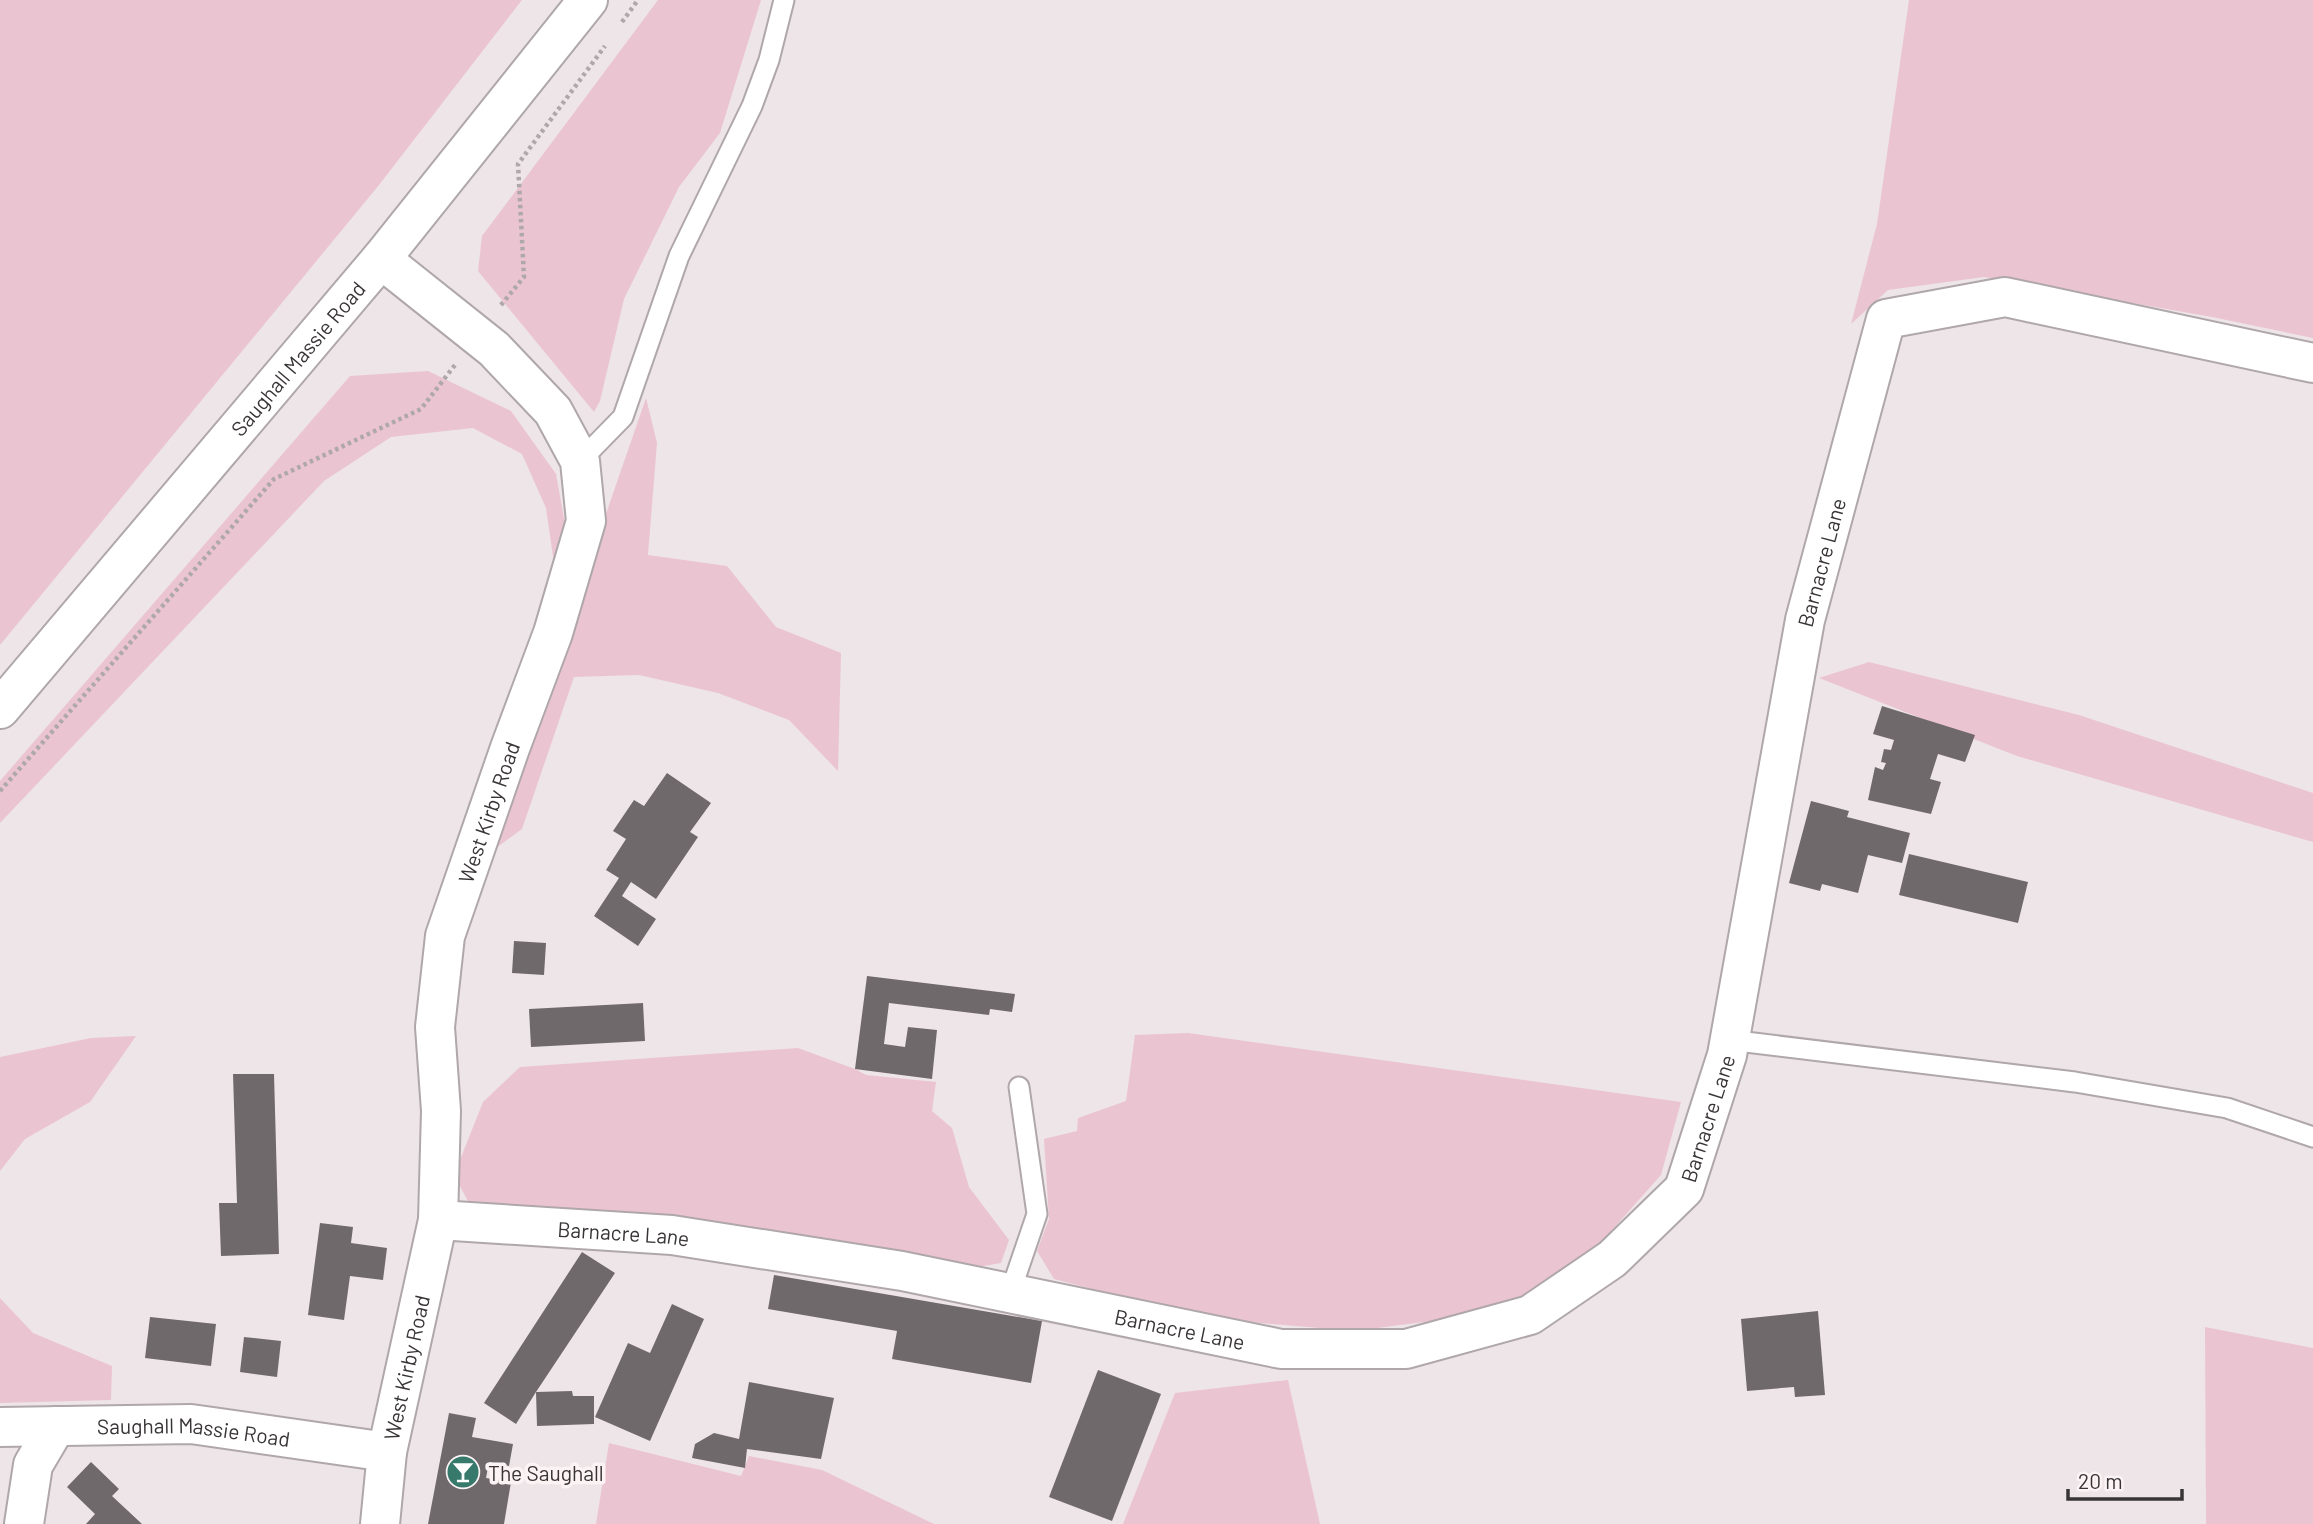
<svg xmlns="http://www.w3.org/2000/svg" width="2313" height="1524" font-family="Barlow,sans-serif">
<rect width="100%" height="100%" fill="#eee5e8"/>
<g fill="#ebc4d1">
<polygon points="0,0 522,0 379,185 0,645"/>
<polygon points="658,0 761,0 720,133 679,187 624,299 600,401 594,412 478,271 482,236"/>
<polygon points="1909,0 2313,0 2313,338 2212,317 1984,277 1888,290 1851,324 1877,224"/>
<polygon points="428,371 511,411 556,474 567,535 555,570 546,508 522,454 473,428 391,437 324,481 0,823 0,781 350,376"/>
<polygon points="646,398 657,443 648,555 727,566 776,627 841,653 838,771 789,720 718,693 639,675 574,677 522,829 489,853"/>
<polygon points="1869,662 2079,715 2313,793 2313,842 2017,756 1819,678"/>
<polygon points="1188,1033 1681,1102 1661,1175 1604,1239 1542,1287 1478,1315 1354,1331 1202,1318 1054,1279 1037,1251 1049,1219 1044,1139 1077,1131 1078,1118 1126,1101 1135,1035"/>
<polygon points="136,1036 90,1102 25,1139 0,1171 0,1057 91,1038"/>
<polygon points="798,1048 855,1069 866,1075 936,1082 932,1111 952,1128 969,1187 1009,1240 1001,1263 965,1269 707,1220 470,1205 454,1175 483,1102 520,1067"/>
<polygon points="0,1298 33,1333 112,1366 111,1400 0,1403"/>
<polygon points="2205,1327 2313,1348 2313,1524 2206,1524"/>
<polygon points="1288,1380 1320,1524 1123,1524 1175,1393"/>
<polygon points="609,1443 741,1476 749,1456 822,1470 934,1524 596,1524"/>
</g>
<g fill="#70696b">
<polygon points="1882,706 1975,735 1965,762 1938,754 1930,779 1941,782 1931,814 1868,800 1875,767 1883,770 1886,763 1881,762 1884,749 1891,750 1894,740 1873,734"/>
<polygon points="667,773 711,803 690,832 698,837 656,899 631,882 622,896 656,919 638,946 594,916 619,878 606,870 626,839 613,831 634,800 644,806"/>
<polygon points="1811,801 1849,811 1847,817 1910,833 1902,863 1868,855 1858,893 1822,884 1820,891 1789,883"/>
<polygon points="1909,854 2028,882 2018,923 1899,895"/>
<polygon points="514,941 546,943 544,975 512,973"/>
<polygon points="867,976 1015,994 1012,1012 990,1009 989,1015 889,1003 884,1044 905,1047 908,1027 937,1030 932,1079 855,1069"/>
<polygon points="643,1003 645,1041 531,1047 529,1009"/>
<polygon points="233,1074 274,1074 279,1254 221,1256 219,1203 237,1203"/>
<polygon points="320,1223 353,1227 351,1243 387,1248 383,1280 350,1276 344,1320 308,1315"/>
<polygon points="582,1252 615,1273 536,1392 572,1391 573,1396 594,1396 594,1424 537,1426 536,1392 516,1424 484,1403"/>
<polygon points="774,1275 1042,1321 1031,1383 892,1359 897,1331 768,1309"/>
<polygon points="672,1304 704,1319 650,1441 595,1417 628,1343 650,1353"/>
<polygon points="1818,1311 1825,1395 1795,1397 1794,1387 1747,1391 1741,1319"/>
<polygon points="150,1317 216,1324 211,1366 145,1358"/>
<polygon points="244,1337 281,1341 277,1377 240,1372"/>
<polygon points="1098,1370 1161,1394 1112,1521 1049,1497"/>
<polygon points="749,1382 834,1398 821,1459 747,1449 745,1468 692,1458 695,1444 714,1433 739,1439"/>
<polygon points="449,1413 476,1418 472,1437 513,1444 509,1466 489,1462 486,1478 511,1482 504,1524 428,1524"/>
<polygon points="91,1462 119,1489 112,1496 142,1524 86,1524 95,1514 67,1487"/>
</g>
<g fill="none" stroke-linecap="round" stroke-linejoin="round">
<defs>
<g id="lane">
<polyline points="580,461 623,417 679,256 752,106 769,60 784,0"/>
<polyline points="1729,1040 2075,1082 2227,1108 2313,1137"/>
<polyline points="1010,1293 1037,1214 1019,1087"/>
</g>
<g id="street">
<path id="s1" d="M 438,1220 L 672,1235 L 902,1271 L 1281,1349 L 1406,1349 L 1530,1315 L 1612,1259 L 1684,1189 L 1727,1055 L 1805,620 L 1886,319 L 2005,297 L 2313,363"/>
<polyline points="24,1524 33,1465 56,1426"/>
</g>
<g id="secondary">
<path id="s2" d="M 0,709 L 381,259 L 588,0"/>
<path id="s3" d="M 0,1427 L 191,1424 L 387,1452"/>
<path id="s4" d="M 380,1524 L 387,1452 L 438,1220 L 441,1111 L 435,1027 L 445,936 L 510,748 L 553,633 L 586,521 L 580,461 L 553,411 L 494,349 L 381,259"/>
</g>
</defs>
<use href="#lane" stroke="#afa7a9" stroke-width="23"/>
<use href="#street" stroke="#afa7a9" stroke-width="42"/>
<use href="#secondary" stroke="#afa7a9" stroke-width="42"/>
<g stroke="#afa8aa" stroke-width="4.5" stroke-dasharray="3.5 3.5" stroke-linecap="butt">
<polyline points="622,22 638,0"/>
<polyline points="501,305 524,277 518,164 605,46"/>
<polyline points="0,791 274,479 421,409 455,365"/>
</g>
<use href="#lane" stroke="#fff" stroke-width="19"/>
<use href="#street" stroke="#fff" stroke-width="38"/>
<use href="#secondary" stroke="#fff" stroke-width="38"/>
</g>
<defs>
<symbol id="bar-disc" viewBox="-11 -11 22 22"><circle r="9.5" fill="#37796a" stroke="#fcf3f5"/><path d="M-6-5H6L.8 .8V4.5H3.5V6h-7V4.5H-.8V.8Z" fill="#fff"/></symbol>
</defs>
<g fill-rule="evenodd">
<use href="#bar-disc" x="444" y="1453" width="38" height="38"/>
</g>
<g text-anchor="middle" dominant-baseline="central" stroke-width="7" stroke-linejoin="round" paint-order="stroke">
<g font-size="21" fill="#393536" stroke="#fcf3f5">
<text stroke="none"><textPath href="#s2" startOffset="460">Saughall Massie Road</textPath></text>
<text stroke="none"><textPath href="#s1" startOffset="1950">Barnacre Lane</textPath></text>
<text stroke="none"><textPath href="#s4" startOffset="726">West Kirby Road</textPath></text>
<text stroke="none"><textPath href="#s1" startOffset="1382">Barnacre Lane</textPath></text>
<text stroke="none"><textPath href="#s1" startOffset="186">Barnacre Lane</textPath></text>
<text stroke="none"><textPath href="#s1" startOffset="751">Barnacre Lane</textPath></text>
<text stroke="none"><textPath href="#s4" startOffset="159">West Kirby Road</textPath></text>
<text stroke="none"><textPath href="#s3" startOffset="194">Saughall Massie Road</textPath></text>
</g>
<g font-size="21" fill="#393536" stroke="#fcf3f5" text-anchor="start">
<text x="488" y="1472">The Saughall</text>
</g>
</g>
<path d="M2068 1489v10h114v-10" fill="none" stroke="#393536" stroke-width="3.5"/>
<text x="2078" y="1489" font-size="21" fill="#393536" stroke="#fcf3f5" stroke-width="5" paint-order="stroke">20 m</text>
</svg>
